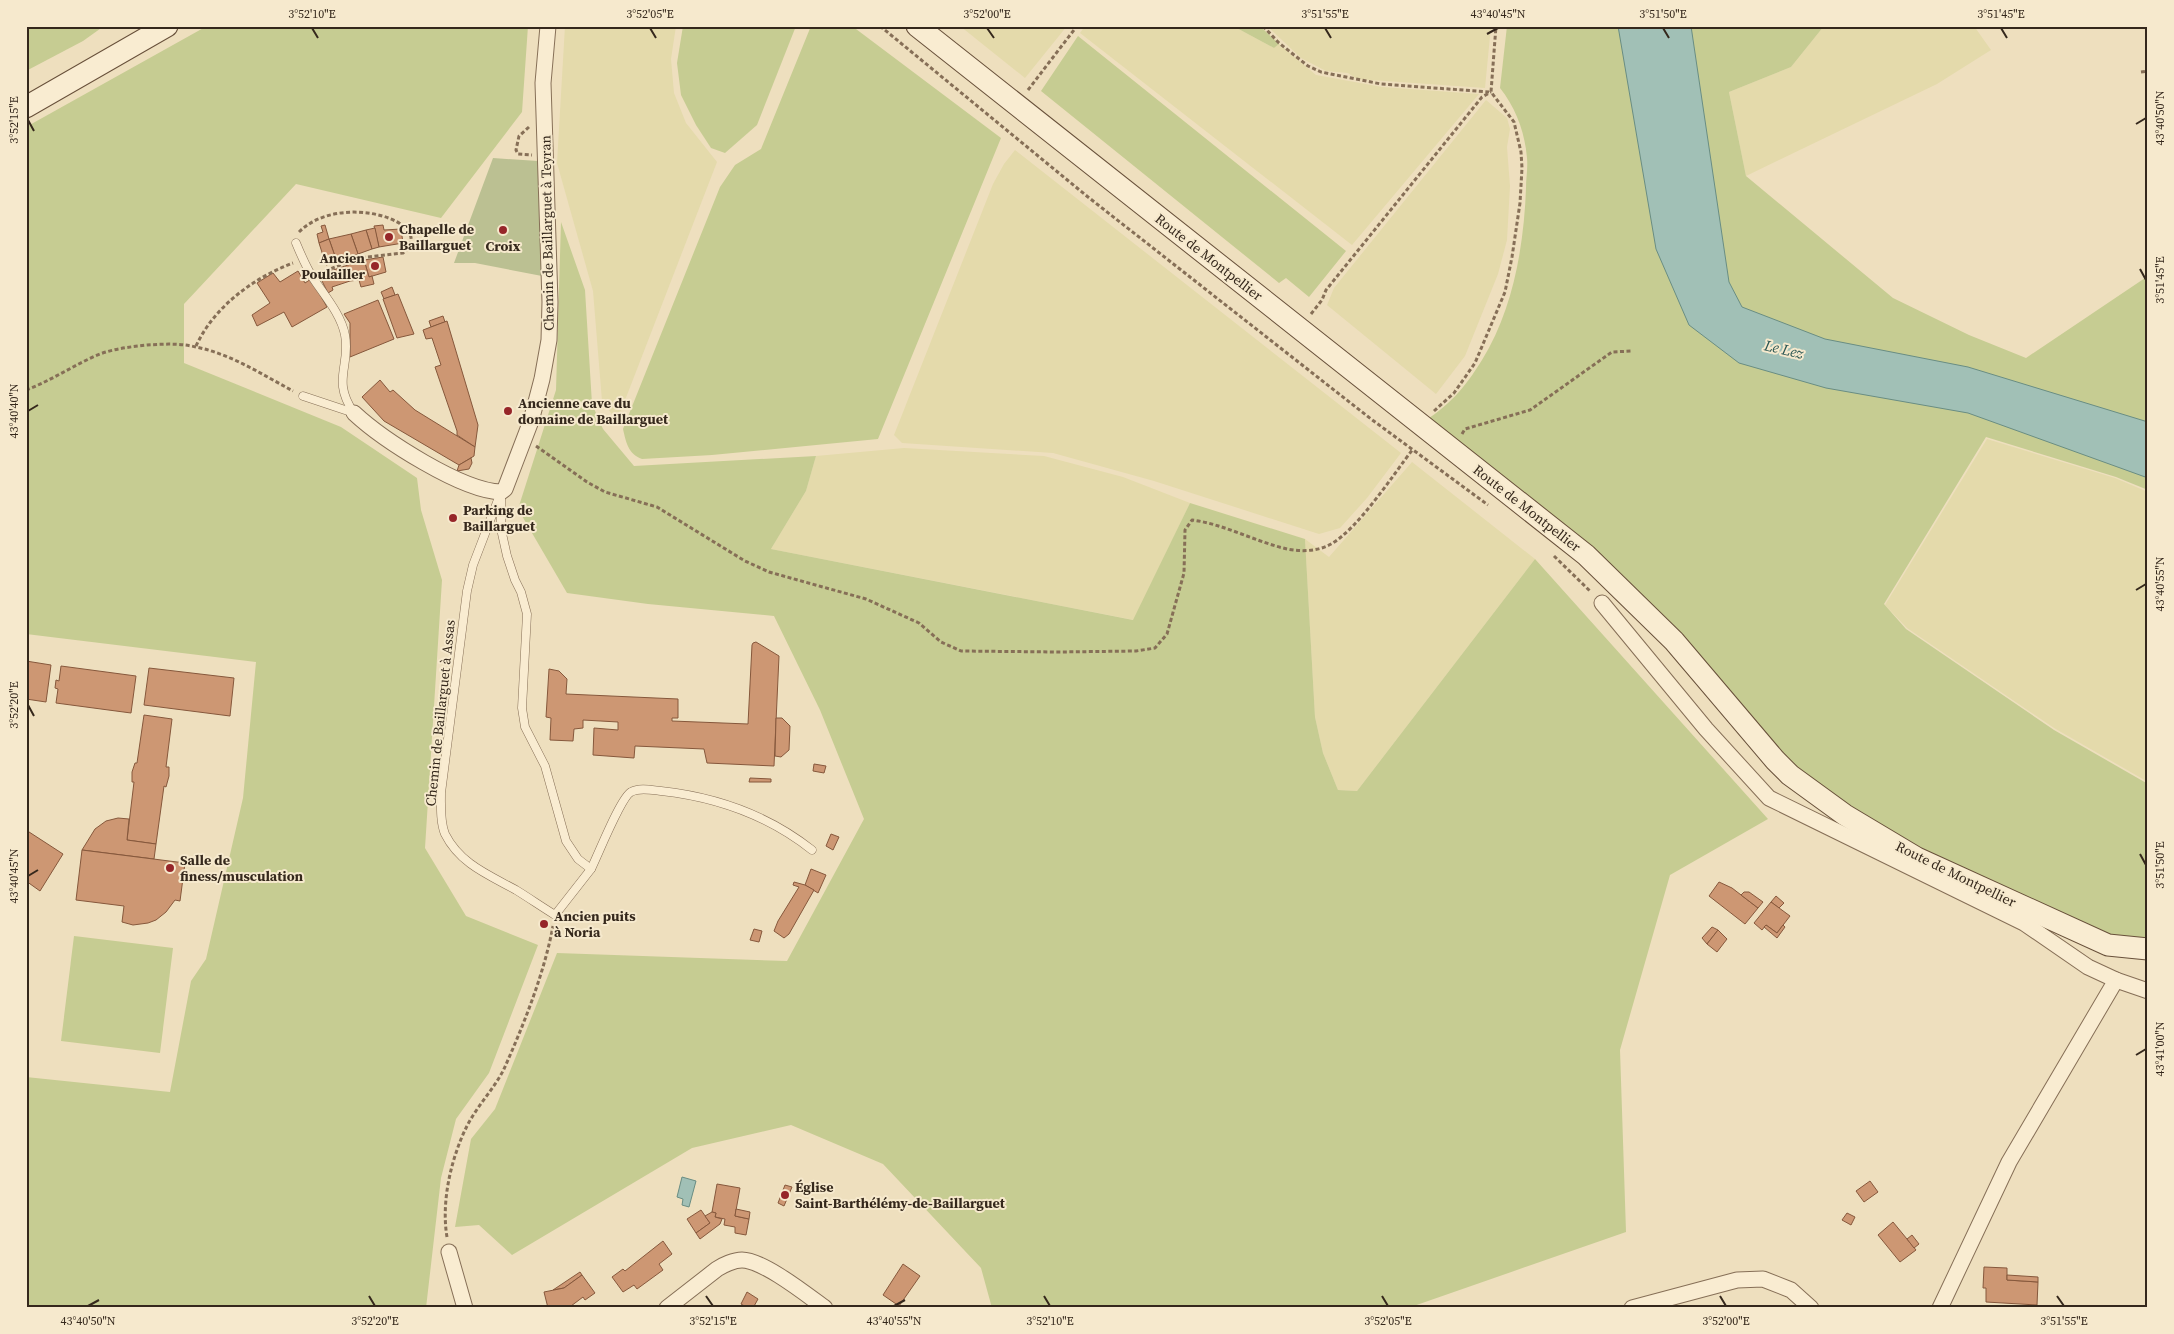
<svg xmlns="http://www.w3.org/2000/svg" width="2174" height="1334" font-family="'Source Serif 4',serif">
<rect width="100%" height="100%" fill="#eedfbe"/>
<g fill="#e4daab">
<polygon points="565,26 676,26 671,59 674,93 686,123 717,162 617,421 602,401 593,291 557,163"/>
<polygon points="960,26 1067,26 1025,78"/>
<polygon points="1085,26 1233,26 1274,48 1279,44 1316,75 1382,87 1479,94 1352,245 1080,33"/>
<polygon points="1267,26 1491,26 1485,88 1357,79 1348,73 1326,71 1301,58"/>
<polygon points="1824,26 1974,26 1991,50 1937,84 1746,176 1729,92 1791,67"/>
<polygon points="1486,100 1507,118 1510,129 1507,147 1510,186 1507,240 1498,274 1465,356 1436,394 1327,305 1334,288"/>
<polygon points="1015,150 1401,453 1367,498 1340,528 1319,534 1154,481 1053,453 902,443 894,435 993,184 1004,164"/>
<polygon points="1987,439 2115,478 2148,492 2148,782 2054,728 1907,628 1885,605"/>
<polygon points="904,448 1044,456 1123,477 1190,503 1134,620 771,549 806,491 816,456"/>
<polygon points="1412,462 1535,559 1357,791 1338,790 1323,753 1315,717 1305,539 1329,557"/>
</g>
<g fill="#c6cc92">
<polygon points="26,26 104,26 83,41 26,71"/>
<polygon points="207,26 528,26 522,112 441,218 296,184 184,304 184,363 341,427 417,478 421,510 442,580 425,848 466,916 538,945 489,1073 456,1119 441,1178 426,1308 26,1308 26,1077 170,1092 191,981 206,959 243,798 256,662 26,634 26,127"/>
<polygon points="683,26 796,26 757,125 725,153 711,148 696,125 681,95 677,63"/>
<path d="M 811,26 L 852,26 L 1001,138 L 878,439 L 712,455 L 642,459 C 628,454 626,442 623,429 L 720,187 L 735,165 L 761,149 Z"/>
<polygon points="1233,26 1261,27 1279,44 1274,48"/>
<path d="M 1507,26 L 1824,26 L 1791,67 L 1729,92 L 1746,176 L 1893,298 L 1969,335 L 2026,358 L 2148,276 L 2148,490 L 2116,477 L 1986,437 L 1884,604 L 1906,629 L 2054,730 L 2148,784 L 2148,940 L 2108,945 L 1917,858 L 1790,775 L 1674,641 L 1420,424 C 1449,406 1464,389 1482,360 C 1513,310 1524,246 1526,188 C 1526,178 1528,168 1527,158 C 1525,133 1516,108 1500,88 Z"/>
<polygon points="1078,36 1346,251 1309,297 1286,278 1279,283 1041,91"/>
<polygon points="561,222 585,290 592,404 603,429 634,466 816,456 806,491 771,549 1133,620 1190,503 1305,539 1315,717 1323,753 1338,790 1357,791 1535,559 1768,819 1670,875 1620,1050 1626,1232 1408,1308 992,1308 981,1268 883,1164 791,1125 692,1148 512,1255 479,1225 455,1227 471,1139 495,1109 557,953 787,961 864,819 820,710 774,616 648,604 567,593 518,509 556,390"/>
<polygon points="74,936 173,948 160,1053 61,1041"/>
</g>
<polygon fill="#bbc092" points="493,158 538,161 542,276 475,263 454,263"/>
<g fill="#a1c0b6" stroke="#698d83">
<polygon points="1618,26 1691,26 1729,282 1742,307 1825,339 1968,367 2148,422 2148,478 1968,413 1826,388 1739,363 1689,325 1656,249"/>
<polygon points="682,1177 696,1181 689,1207 682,1205 683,1199 677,1197"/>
</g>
<g fill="#cd9773" stroke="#86583c">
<polygon points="325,225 329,239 319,243 317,234 323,232 321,226"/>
<polygon points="383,225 384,230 401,229 403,243 379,247 374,226"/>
<polygon points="375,228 379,247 372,249 366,230"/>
<polygon points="366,230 372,249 358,254 351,234"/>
<polygon points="351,234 358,254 337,262 329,239"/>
<polygon points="329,239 337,262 326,265 319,243"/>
<polygon points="383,257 386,272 369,277 364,260"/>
<polygon points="364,260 369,277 372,276 374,284 361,287 359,280 350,281 345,266"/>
<polygon points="345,266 350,281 332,287 333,290 328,293 319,275"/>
<polygon points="298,271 305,283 311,279 327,307 292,327 284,312 257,326 252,315 270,303 257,283 273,273 280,282"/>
<polygon points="392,287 395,295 384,299 381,292"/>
<polygon points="398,294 414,334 397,338 383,299"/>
<polygon points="378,300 394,339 350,357 350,323 344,314"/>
<polygon points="443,316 445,322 431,327 429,321"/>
<polygon points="447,321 478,425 475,447 457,435 457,431 435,367 441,365 432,338 426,339 423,330"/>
<polygon points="380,380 390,392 393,390 415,410 475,447 474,456 459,465 384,421 362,397"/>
<polygon points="471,458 472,463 469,469 457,471 459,465"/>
<polygon points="756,642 779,656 774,766 707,763 704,749 635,746 634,758 593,755 594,728 618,730 618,722 583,720 583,728 574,729 573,741 550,740 551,718 546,717 549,669 559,671 567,679 566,694 678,699 678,718 672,718 672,721 748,724 752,645 753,643"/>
<polygon points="26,661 51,665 46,702 26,699"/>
<polygon points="61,666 136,676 131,713 56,703 58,689 55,688 56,680 59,681"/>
<polygon points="149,668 234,678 230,716 144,705"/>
<polygon points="144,715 172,719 166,767 169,767 169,776 166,787 164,786 156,844 127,840 134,782 132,782 132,772 135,763 137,763"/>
<polygon points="776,718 782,718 790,726 789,750 781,757 775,756"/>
<polygon points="814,764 826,766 824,773 813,771"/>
<polygon points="750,778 771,779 771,782 749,782"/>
<polygon points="118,818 129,819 127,840 156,844 154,859 82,850 95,829 106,821"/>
<polygon points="26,830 63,854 40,891 26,881"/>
<polygon points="831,834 839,837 833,850 826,846"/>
<polygon points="82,850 185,863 180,901 175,900 166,912 156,920 148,923 133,925 122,922 124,906 76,900"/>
<polygon points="811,869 826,875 818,893 805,885"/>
<polygon points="794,882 805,885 814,890 789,934 784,938 774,931 778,921 799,887 793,885"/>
<polygon points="1719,882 1732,888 1758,908 1745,924 1709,896"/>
<polygon points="1744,892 1749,892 1763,902 1758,908 1741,895"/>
<polygon points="1776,896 1784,903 1779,908 1771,902"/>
<polygon points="1771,902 1790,916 1777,933 1766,925 1762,930 1754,923"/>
<polygon points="1766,925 1777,933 1783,925 1785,927 1777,938 1764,927"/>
<polygon points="1712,927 1718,930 1707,944 1702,938"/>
<polygon points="754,929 762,931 759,942 750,940"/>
<polygon points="1718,930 1727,939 1717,952 1707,944"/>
<polygon points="1870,1181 1878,1192 1864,1202 1856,1191"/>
<polygon points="717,1184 740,1188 735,1216 749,1219 746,1235 735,1233 735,1227 724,1225 725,1219 715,1217 716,1213 712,1212"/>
<polygon points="785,1185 792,1187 784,1206 778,1203"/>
<polygon points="736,1209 750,1212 749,1219 735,1216"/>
<polygon points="701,1210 710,1223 696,1233 687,1219"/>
<polygon points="712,1212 716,1213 715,1217 722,1219 720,1224 700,1239 696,1233 710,1223 705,1216"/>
<polygon points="1847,1213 1855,1217 1851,1225 1842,1220"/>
<polygon points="1893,1222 1916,1250 1900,1262 1878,1235"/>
<polygon points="1912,1235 1919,1244 1914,1248 1907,1239"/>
<polygon points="663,1241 672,1254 659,1264 663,1270 637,1289 634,1285 623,1292 612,1277 623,1269 625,1271"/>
<polygon points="903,1264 920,1276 899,1306 883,1295"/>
<polygon points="1984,1267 2007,1268 2007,1280 2038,1282 2037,1305 1986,1302 1986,1288 1983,1288"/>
<polygon points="580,1272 582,1275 564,1288 553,1290"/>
<polygon points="582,1275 595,1293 585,1300 583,1297 571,1306 573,1308 548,1308 544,1292 564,1288"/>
<polygon points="2007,1275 2038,1277 2038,1282 2007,1280"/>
<polygon points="747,1292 758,1299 753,1308 748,1308 741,1304"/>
</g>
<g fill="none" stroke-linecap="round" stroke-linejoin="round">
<defs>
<g id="lane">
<path d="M 296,243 C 301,255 306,267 313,278 C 324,295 341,314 345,335 C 351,366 331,380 354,413"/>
<polyline points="303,396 354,413"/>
<path d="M 501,492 L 501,529 L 507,556 L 515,580 L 521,592 L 527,614 L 522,708 L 525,727 L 545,766 L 566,841 L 578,859 L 591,869 L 555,915 C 542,907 529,898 516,890 C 489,875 460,864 445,834 C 440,822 441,806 441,793 L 467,591 L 473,565 Z"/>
<path d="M 591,869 C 598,855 621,797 631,792 C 639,787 652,790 661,791 C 716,797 769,816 812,850"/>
</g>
<g id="street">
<path d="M 354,413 C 383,440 462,491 501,492 L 505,489 L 531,421 L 542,379 L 549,340 L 550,302 L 543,83 L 548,26"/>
<polyline points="1602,603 1706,729 1769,798 2024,923 2088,967 2116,980 2148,991"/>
<polyline points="449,1252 465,1308"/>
<path d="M 667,1308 L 717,1269 C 723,1265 734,1260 742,1260 C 763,1260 807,1295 825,1308"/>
<polyline points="1632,1308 1737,1280 1763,1279 1791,1290 1811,1308"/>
<polyline points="1940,1308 2009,1162 2116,980"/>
</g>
<g id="secondary">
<polyline points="917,26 1586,555 1674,641 1775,760 1790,775 1845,815 1917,858 2108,945 2148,949"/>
<polyline points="26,107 167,26"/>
</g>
</defs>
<use href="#lane" stroke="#866f57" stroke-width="9"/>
<use href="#street" stroke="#866f57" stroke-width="17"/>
<use href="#secondary" stroke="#68503a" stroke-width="23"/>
<g stroke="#866f57" stroke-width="3" stroke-dasharray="4 2.5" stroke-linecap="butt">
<polyline points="880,26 1088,197 1371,419 1488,505"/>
<polyline points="1263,26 1279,43 1308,66 1321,72 1381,84 1489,92"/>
<polyline points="2141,72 2148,71"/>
<polyline points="1028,90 1077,26"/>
<polyline points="529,127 519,136 516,150 518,154 532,155"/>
<path d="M 299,232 C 341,190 440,223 403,253 L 359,258 L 322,272"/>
<polyline points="1311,314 1322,300 1326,290 1482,97 1491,92"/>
<path d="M 196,346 C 214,307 253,278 293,263"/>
<path d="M 26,390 C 50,381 71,367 95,356 C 111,349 129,347 147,345 C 163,344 180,343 196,347 C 231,354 263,375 293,391"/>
<polyline points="1434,411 1454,393 1475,363 1505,292 1512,257 1520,203 1522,168 1521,152 1514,122 1491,92 1496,26"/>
<polyline points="1462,434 1465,429 1530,410 1612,352 1632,351"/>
<path d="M 536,446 L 587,482 L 605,492 L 657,507 L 745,561 L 769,572 L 866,599 L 919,623 L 941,642 L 961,651 L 1058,652 L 1136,651 L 1155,648 L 1167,634 L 1184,573 L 1185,530 L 1192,520 C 1223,524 1252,540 1283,548 C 1298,552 1317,552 1331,544 C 1358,529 1393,475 1413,449"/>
<polyline points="1554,556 1591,592"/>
<path d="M 447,1237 C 441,1202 451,1158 467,1126 C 477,1106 494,1089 504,1069 C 524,1024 544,974 553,926"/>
</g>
<use href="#lane" stroke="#f9ecd1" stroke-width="8"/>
<use href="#street" stroke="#f9ecd1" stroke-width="15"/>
<use href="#secondary" stroke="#f9ecd1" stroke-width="21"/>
</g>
<path fill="none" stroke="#35281c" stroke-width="2" d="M 312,28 L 318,38M 650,28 L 656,38M 987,28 L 994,38M 1325,28 L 1331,38M 1663,28 L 1669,38M 2001,28 L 2007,38M 1487,34 L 1498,28M 28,120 L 34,131M 2136,124 L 2146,118M 2140,269 L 2146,280M 28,411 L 38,405M 2136,590 L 2146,584M 28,705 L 34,716M 2140,854 L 2146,865M 28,876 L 38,870M 2136,1055 L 2146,1049M 369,1296 L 375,1306M 706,1296 L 713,1306M 1044,1296 L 1050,1306M 1382,1296 L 1388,1306M 1720,1296 L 1726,1306M 2057,1296 L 2064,1306M 88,1306 L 99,1300M 894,1306 L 905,1300"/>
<g fill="#962629" stroke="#f6e9cd" stroke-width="2">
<circle cx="503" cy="230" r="5"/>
<circle cx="389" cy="237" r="5"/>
<circle cx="375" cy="266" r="5"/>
<circle cx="508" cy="411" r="5"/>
<circle cx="453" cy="518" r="5"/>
<circle cx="170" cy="868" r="5"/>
<circle cx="544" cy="924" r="5"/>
<circle cx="785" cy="1195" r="5"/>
</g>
<g text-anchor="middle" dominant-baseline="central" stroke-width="4" stroke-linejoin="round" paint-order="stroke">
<g font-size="14" font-weight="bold" fill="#35281c" stroke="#f6e9cd" text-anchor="start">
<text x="399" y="229">Chapelle de<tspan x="399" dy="16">Baillarguet</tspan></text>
<text x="503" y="246" text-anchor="middle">Croix</text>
<text x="365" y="258" text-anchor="end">Ancien<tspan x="365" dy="16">Poulailler</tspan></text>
<text x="518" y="403">Ancienne cave du<tspan x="518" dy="16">domaine de Baillarguet</tspan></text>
<text x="463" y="510">Parking de<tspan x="463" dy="16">Baillarguet</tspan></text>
<text x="180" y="860">Salle de<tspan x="180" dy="16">finess/musculation</tspan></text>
<text x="554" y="916">Ancien puits<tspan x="554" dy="16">à Noria</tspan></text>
<text x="795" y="1187">Église<tspan x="795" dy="16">Saint-Barthélémy-de-Baillarguet</tspan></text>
</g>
<g font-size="14" fill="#35281c" stroke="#f6e9cd">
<text transform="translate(547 233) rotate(-91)">Chemin de Baillarguet à Teyran</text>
<text transform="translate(1209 257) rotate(38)">Route de Montpellier</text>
<text transform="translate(1527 508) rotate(38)">Route de Montpellier</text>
<text transform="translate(440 713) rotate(-84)">Chemin de Baillarguet à Assas</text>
<text transform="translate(1956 874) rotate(26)">Route de Montpellier</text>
</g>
<g font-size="15" font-style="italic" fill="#2a5652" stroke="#f6e9cd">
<text transform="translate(1784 349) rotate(13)">Le Lez</text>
</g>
</g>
<rect width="2174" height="1334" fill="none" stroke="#f6e9cd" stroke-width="55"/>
<rect x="28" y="28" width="2118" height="1278" fill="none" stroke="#35281c" stroke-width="2"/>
<g font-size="12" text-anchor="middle" fill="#35281c">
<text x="312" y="18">3°52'10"E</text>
<text x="650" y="18">3°52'05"E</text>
<text x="987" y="18">3°52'00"E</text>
<text x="1325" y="18">3°51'55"E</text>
<text x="1498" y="18">43°40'45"N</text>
<text x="1663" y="18">3°51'50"E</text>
<text x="2001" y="18">3°51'45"E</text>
<text transform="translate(2160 118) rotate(-90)" y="4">43°40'50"N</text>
<text transform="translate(14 120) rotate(-90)" y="4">3°52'15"E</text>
<text transform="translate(2160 280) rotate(-90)" y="4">3°51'45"E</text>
<text transform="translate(14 411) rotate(-90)" y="4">43°40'40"N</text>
<text transform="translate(2160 584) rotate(-90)" y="4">43°40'55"N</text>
<text transform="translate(14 705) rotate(-90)" y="4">3°52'20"E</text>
<text transform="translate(2160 865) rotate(-90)" y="4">3°51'50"E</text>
<text transform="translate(14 876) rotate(-90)" y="4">43°40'45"N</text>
<text transform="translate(2160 1049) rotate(-90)" y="4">43°41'00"N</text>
<text x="88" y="1325">43°40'50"N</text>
<text x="375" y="1325">3°52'20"E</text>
<text x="713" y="1325">3°52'15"E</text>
<text x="894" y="1325">43°40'55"N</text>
<text x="1050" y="1325">3°52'10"E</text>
<text x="1388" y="1325">3°52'05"E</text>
<text x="1726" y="1325">3°52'00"E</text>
<text x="2064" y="1325">3°51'55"E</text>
</g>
</svg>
